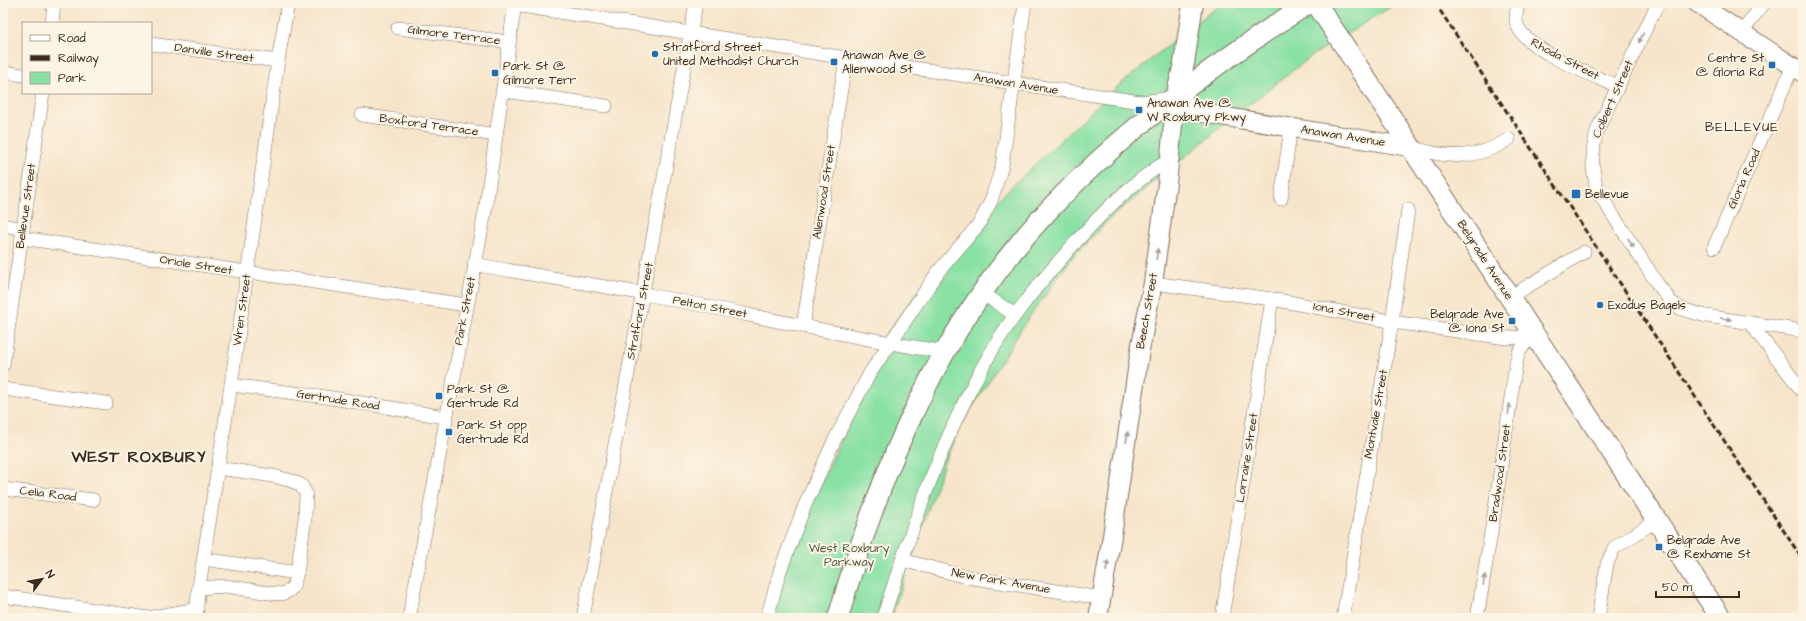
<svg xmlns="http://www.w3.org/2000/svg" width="1806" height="621" font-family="'Architects Daughter',sans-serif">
<rect width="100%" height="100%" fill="#fcf5e5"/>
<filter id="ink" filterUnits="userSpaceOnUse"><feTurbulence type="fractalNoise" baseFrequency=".025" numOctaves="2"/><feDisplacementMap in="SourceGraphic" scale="8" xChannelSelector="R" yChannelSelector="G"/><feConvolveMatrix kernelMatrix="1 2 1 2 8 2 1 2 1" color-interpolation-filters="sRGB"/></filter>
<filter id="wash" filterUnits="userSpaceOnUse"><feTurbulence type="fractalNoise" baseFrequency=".012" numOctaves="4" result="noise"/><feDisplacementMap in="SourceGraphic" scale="16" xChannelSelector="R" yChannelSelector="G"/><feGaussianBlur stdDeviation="0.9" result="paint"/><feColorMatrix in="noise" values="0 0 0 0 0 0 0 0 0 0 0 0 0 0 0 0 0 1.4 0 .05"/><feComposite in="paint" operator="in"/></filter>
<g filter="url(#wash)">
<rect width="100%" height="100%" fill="#f7e5cb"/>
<polygon fill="#89e1a4" stroke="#628661" points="1224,3 1397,3 1313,55 1237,114 1113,216 1074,255 1025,323 959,429 945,460 891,618 764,618 774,581 878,364 886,334 915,295 987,210 1116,88 1198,21"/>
</g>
<g filter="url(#ink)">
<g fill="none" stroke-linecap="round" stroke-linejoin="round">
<defs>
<g id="street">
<path d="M 1519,3 C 1516,11 1514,19 1518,27 C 1529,51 1592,75 1617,86"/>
<path d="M 1658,3 L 1598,128 C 1591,151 1591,169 1598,192 L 1657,283 L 1671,302 L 1681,309 L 1706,316 L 1803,331"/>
<polyline points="515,5 846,58 1141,102 1171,98"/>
<polyline points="52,23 54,3"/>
<polyline points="398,28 509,42"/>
<polyline points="1742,32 1764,3"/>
<polyline points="151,44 278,61"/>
<polyline points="3,72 23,75"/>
<polyline points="503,91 606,106"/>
<polyline points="362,115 496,135"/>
<path d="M 1410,147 C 1446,158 1476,161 1509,139"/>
<polyline points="1281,199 1291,127"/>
<polyline points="3,225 23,229"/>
<polyline points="22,238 466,305"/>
<polyline points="1714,247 1793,66"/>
<path d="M 474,264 C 531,275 588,283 644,294 C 745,313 844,337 945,352"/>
<polyline points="1153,283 1272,299 1400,323 1506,338 1520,337 1533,333"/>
<polyline points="982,293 1015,315"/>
<polyline points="1510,297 1584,252"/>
<polyline points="1750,323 1803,392"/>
<polyline points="803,326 846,58"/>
<polyline points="3,365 43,93"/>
<polyline points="231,385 326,397 445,417"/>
<polyline points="3,389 106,403"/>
<polyline points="3,489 93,500"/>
<polyline points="204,559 297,573"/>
<polyline points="902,560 967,577 1101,598"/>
<polyline points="199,588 226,586 269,593 282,594 289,591 293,587 297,573 305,518 306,494 301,485 292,481 273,476 218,468"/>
<polyline points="3,596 148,618"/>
<polyline points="147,618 197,609"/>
<polyline points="196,618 198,593 231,385 278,61 288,3"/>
<polyline points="409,618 486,206 515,3"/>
<polyline points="583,618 696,3"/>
<polyline points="767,618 780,571 805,505 834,441 870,373 938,272 979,224 991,201 1002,166 1025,3"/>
<path d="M 883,618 C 912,528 944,430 993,349 C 1015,311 1045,277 1074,244 C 1103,212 1132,182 1169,160"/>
<polyline points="1222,618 1272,299"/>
<polyline points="1343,618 1391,328 1408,210"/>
<polyline points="1477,618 1495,508 1516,363 1519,352 1533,333"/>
<polyline points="1598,618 1607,564 1614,548 1657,520"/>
</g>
<g id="secondary">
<polyline points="1697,3 1803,73"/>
<polyline points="1176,97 1196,112 1410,147"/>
<polyline points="1098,618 1112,536 1140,350 1153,283 1167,183 1176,97"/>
</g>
<g id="primary">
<polyline points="1316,3 1721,618"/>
<polyline points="1176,97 1184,63 1193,3"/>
<path d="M 838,618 C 876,485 929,353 1018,245 C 1097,149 1205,70 1309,3"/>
</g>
</defs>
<use href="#street" stroke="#7d6b5b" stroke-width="14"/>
<use href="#secondary" stroke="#7d6b5b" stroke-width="20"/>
<use href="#primary" stroke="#7d6b5b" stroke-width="22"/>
<use href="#street" stroke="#fff" stroke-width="13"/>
<use href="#secondary" stroke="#fff" stroke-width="18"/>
<use href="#primary" stroke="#fff" stroke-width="20"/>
<polyline stroke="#3b2a1e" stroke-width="3" stroke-dasharray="6 3" stroke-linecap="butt" points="1435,3 1803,560"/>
</g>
<defs><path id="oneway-solid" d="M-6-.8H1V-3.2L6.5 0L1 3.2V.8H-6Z"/></defs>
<g fill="#a79f9a">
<use href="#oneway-solid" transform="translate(1641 38) rotate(116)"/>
<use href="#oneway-solid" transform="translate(1631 243) rotate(57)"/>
<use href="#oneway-solid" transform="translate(1157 254) rotate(-82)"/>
<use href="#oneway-solid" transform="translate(1726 319) rotate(9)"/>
<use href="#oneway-solid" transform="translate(1509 409) rotate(-82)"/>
<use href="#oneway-solid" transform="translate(1127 437) rotate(-81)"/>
<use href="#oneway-solid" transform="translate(1107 566) rotate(-79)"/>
<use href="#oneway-solid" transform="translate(1484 580) rotate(-81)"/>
</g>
</g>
<g fill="#1f6fb2" stroke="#fcf5e5" stroke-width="1.5">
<circle cx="655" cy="54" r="4"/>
<rect x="830" y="58" width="8" height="8" rx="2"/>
<rect x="1768" y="61" width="8" height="8" rx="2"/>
<rect x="491" y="69" width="8" height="8" rx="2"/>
<rect x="1135" y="106" width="8" height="8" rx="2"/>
<rect x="1571" y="189" width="10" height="10" rx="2"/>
<circle cx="1600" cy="305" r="4"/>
<rect x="1508" y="317" width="8" height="8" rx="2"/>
<rect x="435" y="392" width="8" height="8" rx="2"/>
<rect x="445" y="428" width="8" height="8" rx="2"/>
<rect x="1655" y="543" width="8" height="8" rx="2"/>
</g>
<g text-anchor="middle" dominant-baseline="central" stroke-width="4" stroke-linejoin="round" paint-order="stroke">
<g font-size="12" fill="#3b2a1e" stroke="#fcf5e5">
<text transform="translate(454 35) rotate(7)">Gilmore Terrace</text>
<text transform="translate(214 53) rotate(8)">Danville Street</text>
<text transform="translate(1565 59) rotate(28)">Rhoda Street</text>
<text transform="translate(1016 84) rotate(9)">Anawan Avenue</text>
<text transform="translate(1613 99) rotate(-66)">Colbert Street</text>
<text transform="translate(429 125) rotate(8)">Boxford Terrace</text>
<text transform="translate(1343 136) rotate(9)">Anawan Avenue</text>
<text transform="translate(1744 179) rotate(-66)">Gloria Road</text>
<text transform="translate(824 192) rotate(-81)">Allenwood Street</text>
<text transform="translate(26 206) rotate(-82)">Bellevue Street</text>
<text transform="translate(1485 260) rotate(57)">Belgrade Avenue</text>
<text transform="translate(196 265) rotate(9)">Oriole Street</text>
<text transform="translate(710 307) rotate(11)">Pelton Street</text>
<text transform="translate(242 310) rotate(-82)">Wren Street</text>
<text transform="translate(465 311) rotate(-79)">Park Street</text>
<text transform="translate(640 311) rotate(-79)">Stratford Street</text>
<text transform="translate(1147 311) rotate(-80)">Beech Street</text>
<text transform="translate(1344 312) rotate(11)">Iona Street</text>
<text transform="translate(338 400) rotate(9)">Gertrude Road</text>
<text transform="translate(1376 414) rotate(-80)">Montvale Street</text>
<text transform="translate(1247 458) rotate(-81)">Lorraine Street</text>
<text transform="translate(1500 473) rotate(-82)">Bradwood Street</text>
<text transform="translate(48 494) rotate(7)">Celia Road</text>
<text transform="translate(1001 581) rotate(10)">New Park Avenue</text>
</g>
<g font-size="12" fill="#3b2a1e" stroke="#fcf5e5" text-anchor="start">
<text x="663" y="47">Stratford Street<tspan x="663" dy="14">United Methodist Church</tspan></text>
<text x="842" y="55">Anawan Ave @<tspan x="842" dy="14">Allenwood St</tspan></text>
<text x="1764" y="58" text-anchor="end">Centre St<tspan x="1764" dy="14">@ Gloria Rd</tspan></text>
<text x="503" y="66">Park St @<tspan x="503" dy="14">Gilmore Terr</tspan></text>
<text x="1147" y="103">Anawan Ave @<tspan x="1147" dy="14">W Roxbury Pkwy</tspan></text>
<text x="1585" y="194">Bellevue</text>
<text x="1608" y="305">Exodus Bagels</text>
<text x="1504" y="314" text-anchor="end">Belgrade Ave<tspan x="1504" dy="14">@ Iona St</tspan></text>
<text x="447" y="389">Park St @<tspan x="447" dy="14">Gertrude Rd</tspan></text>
<text x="457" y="425">Park St opp<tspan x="457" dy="14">Gertrude Rd</tspan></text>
<text x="1667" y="540">Belgrade Ave<tspan x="1667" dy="14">@ Rexhame St</tspan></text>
</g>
<g font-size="12" fill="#4e5840" stroke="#fcf5e5">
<text x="849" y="548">West Roxbury<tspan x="849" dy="14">Parkway</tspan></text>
</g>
<g font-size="13" letter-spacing="1" fill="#3b2a1e" stroke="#fcf5e5">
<text x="1742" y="127">BELLEVUE</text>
</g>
<g font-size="16" font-weight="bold" letter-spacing="1" fill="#3b2a1e" stroke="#fcf5e5">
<text x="139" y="457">WEST ROXBURY</text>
</g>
</g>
<rect width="1806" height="621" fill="none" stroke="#fcf5e5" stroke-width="16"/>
<rect x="22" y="22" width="130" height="72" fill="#fcf5e5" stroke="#afa495"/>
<rect x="30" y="35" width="20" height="6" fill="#ffffff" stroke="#afa495"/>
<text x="58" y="42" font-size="12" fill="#3b2a1e">Road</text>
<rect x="30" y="55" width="20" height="6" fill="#3b2a1e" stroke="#afa495"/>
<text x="58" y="62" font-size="12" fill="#3b2a1e">Railway</text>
<rect x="30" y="72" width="20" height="12" fill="#89e1a4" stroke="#afa495"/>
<text x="58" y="82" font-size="12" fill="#3b2a1e">Park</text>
<g transform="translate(42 579) rotate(58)" stroke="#fcf5e5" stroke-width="3" paint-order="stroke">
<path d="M0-3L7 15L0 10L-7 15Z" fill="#3b2a1e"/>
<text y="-6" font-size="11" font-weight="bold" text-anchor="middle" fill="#3b2a1e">N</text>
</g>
<path d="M1656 591v6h83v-6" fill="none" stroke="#3b2a1e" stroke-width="2"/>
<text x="1662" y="591" font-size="12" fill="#3b2a1e" stroke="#fcf5e5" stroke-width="3" paint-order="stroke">50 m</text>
</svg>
